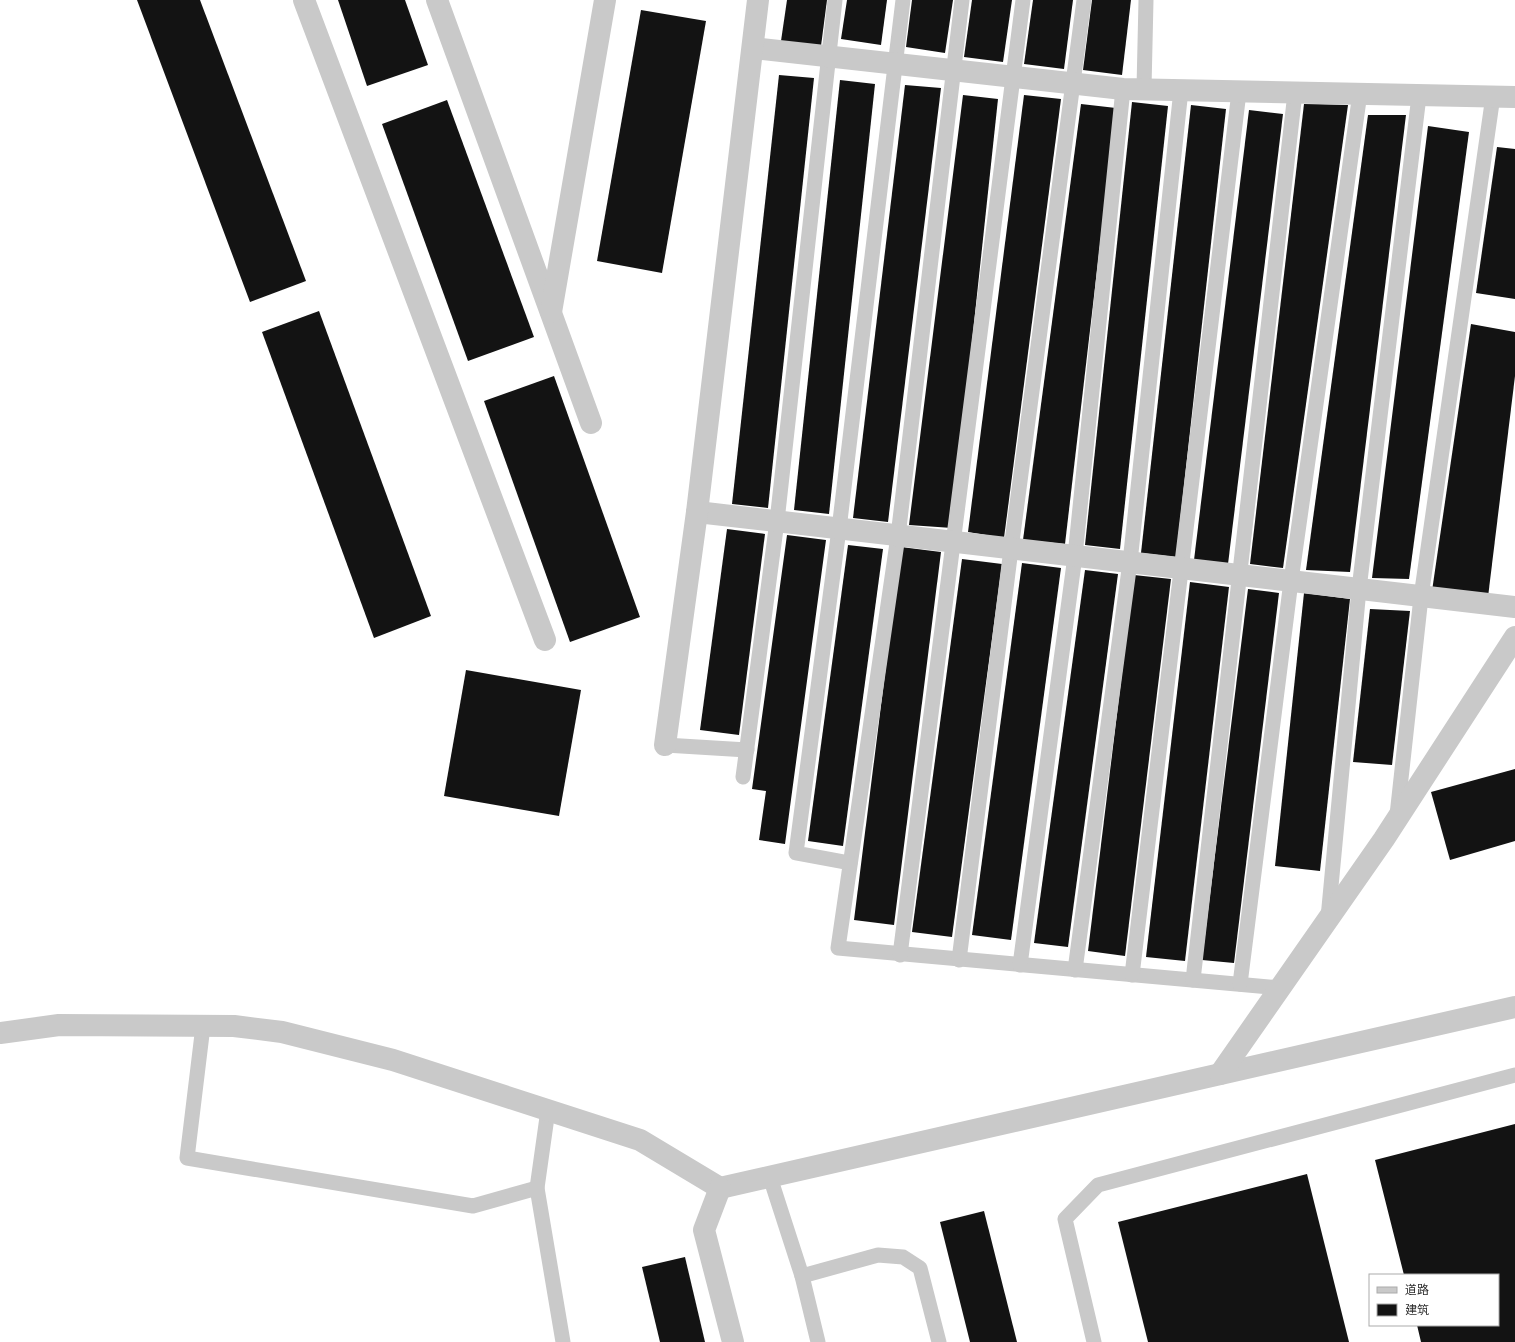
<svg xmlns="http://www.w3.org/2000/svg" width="1515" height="1342" font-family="Helvetica,'Noto Sans SC',sans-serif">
<rect width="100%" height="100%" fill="#fff"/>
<g fill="#131313">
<polygon points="137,0 200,0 306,281 250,302"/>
<polygon points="338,0 405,0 428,65 367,86"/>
<polygon points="787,0 827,0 821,46 781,41"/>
<polygon points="847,0 887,0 881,45 841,39"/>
<polygon points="912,0 953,0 945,53 906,47"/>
<polygon points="972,0 1012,0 1003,62 964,57"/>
<polygon points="1033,0 1073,0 1064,69 1024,64"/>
<polygon points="1092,0 1131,0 1122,75 1083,70"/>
<polygon points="641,10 706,21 662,273 597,261"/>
<polygon points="779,75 814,78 768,508 732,504"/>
<polygon points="840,80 875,84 829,514 794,510"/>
<polygon points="905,85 941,88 888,522 853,518"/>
<polygon points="963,95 998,99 952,528 909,525"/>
<polygon points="1024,95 1061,99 1004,538 968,532"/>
<polygon points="447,100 534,337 468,361 382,124"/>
<polygon points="1132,102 1168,106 1120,549 1085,545"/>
<polygon points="1081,104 1116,108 1065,544 1023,540"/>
<polygon points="1304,104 1348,105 1283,568 1250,564"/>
<polygon points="1191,105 1226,109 1176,557 1141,553"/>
<polygon points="1249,110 1283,114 1228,564 1194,560"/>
<polygon points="1368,115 1406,115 1350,572 1306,570"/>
<polygon points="1428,126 1469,132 1409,579 1372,578"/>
<polygon points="1497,147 1515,149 1515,299 1476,293"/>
<polygon points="319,311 431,616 374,638 262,332"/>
<polygon points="1471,324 1515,332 1515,376 1488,597 1432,591"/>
<polygon points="554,376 640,617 570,642 484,401"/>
<polygon points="727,529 765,534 739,735 700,730"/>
<polygon points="787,535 826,540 785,844 759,840 766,791 752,789"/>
<polygon points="848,545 883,549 843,846 808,841"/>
<polygon points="901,547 941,552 894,925 854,920"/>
<polygon points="962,559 1002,564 952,937 912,932"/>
<polygon points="1022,563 1061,568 1011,940 972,935"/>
<polygon points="1085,570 1118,574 1068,947 1034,943"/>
<polygon points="1134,575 1171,579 1125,956 1088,951"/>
<polygon points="1190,582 1229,587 1185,961 1146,957"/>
<polygon points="1248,589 1279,593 1234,963 1202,960"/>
<polygon points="1304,593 1350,599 1320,871 1275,866"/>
<polygon points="1370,609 1410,611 1392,765 1353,762"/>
<polygon points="466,670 581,690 559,816 444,796"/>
<polygon points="1515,769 1515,841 1450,860 1431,792"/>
<polygon points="1515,1124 1515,1342 1421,1342 1417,1325 1498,1325 1498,1275 1404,1275 1375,1160"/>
<polygon points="1307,1174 1349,1342 1148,1342 1118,1222"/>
<polygon points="984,1211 1017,1342 970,1342 940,1222"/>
<polygon points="685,1257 705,1342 660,1342 642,1267"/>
</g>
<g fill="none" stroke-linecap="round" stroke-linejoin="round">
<g stroke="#c9c9c9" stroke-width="15">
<polyline points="962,0 898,536 838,948 1280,988"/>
<polyline points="1144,88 1146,0"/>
<polyline points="665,745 747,750"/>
<polyline points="743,777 777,521 835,0"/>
<polyline points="1397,815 1421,597 1493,96"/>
<polyline points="850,863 796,853 839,529 903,0"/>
<polyline points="1328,918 1359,589 1419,96"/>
<polyline points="900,955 1023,0"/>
<polyline points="959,960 1011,549 1084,0"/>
<polyline points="1020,965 1075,556 1123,89"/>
<polyline points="1075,970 1130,562 1181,90"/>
<polyline points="1132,975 1239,92"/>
<polyline points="1193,980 1295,93"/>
<polyline points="1240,984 1291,581 1360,93"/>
<polyline points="203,1026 187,1158 473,1206 537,1188"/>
<polyline points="548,1110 537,1188 563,1342"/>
<polyline points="770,1177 802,1276 818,1342"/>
<polyline points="802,1276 878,1255 903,1257 920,1268 939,1342"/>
<polyline points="1094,1342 1065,1219 1098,1185 1515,1075"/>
</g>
<g stroke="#c9c9c9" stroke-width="22">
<polyline points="304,0 545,640"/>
<polyline points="437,0 591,423"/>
<polyline points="753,48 1123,89 1515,97"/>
<polyline points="551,312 605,0"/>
<polyline points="697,512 1515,607"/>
<polyline points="665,745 697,512 758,0"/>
<polyline points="0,1033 59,1025 234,1026 282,1032 393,1060 640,1140 720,1188 1515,1007"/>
<polyline points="1220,1074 1384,839 1515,637"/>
<polyline points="720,1188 704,1230 733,1342"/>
</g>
</g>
<rect x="1369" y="1274" width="130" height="52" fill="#ffffff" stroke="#ababab"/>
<rect x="1377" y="1287" width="20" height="6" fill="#c9c9c9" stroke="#ababab"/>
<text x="1405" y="1294" font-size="12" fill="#2c2c2c">道路</text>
<rect x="1377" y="1304" width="20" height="12" fill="#131313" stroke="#ababab"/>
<text x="1405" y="1314" font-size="12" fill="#2c2c2c">建筑</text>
</svg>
